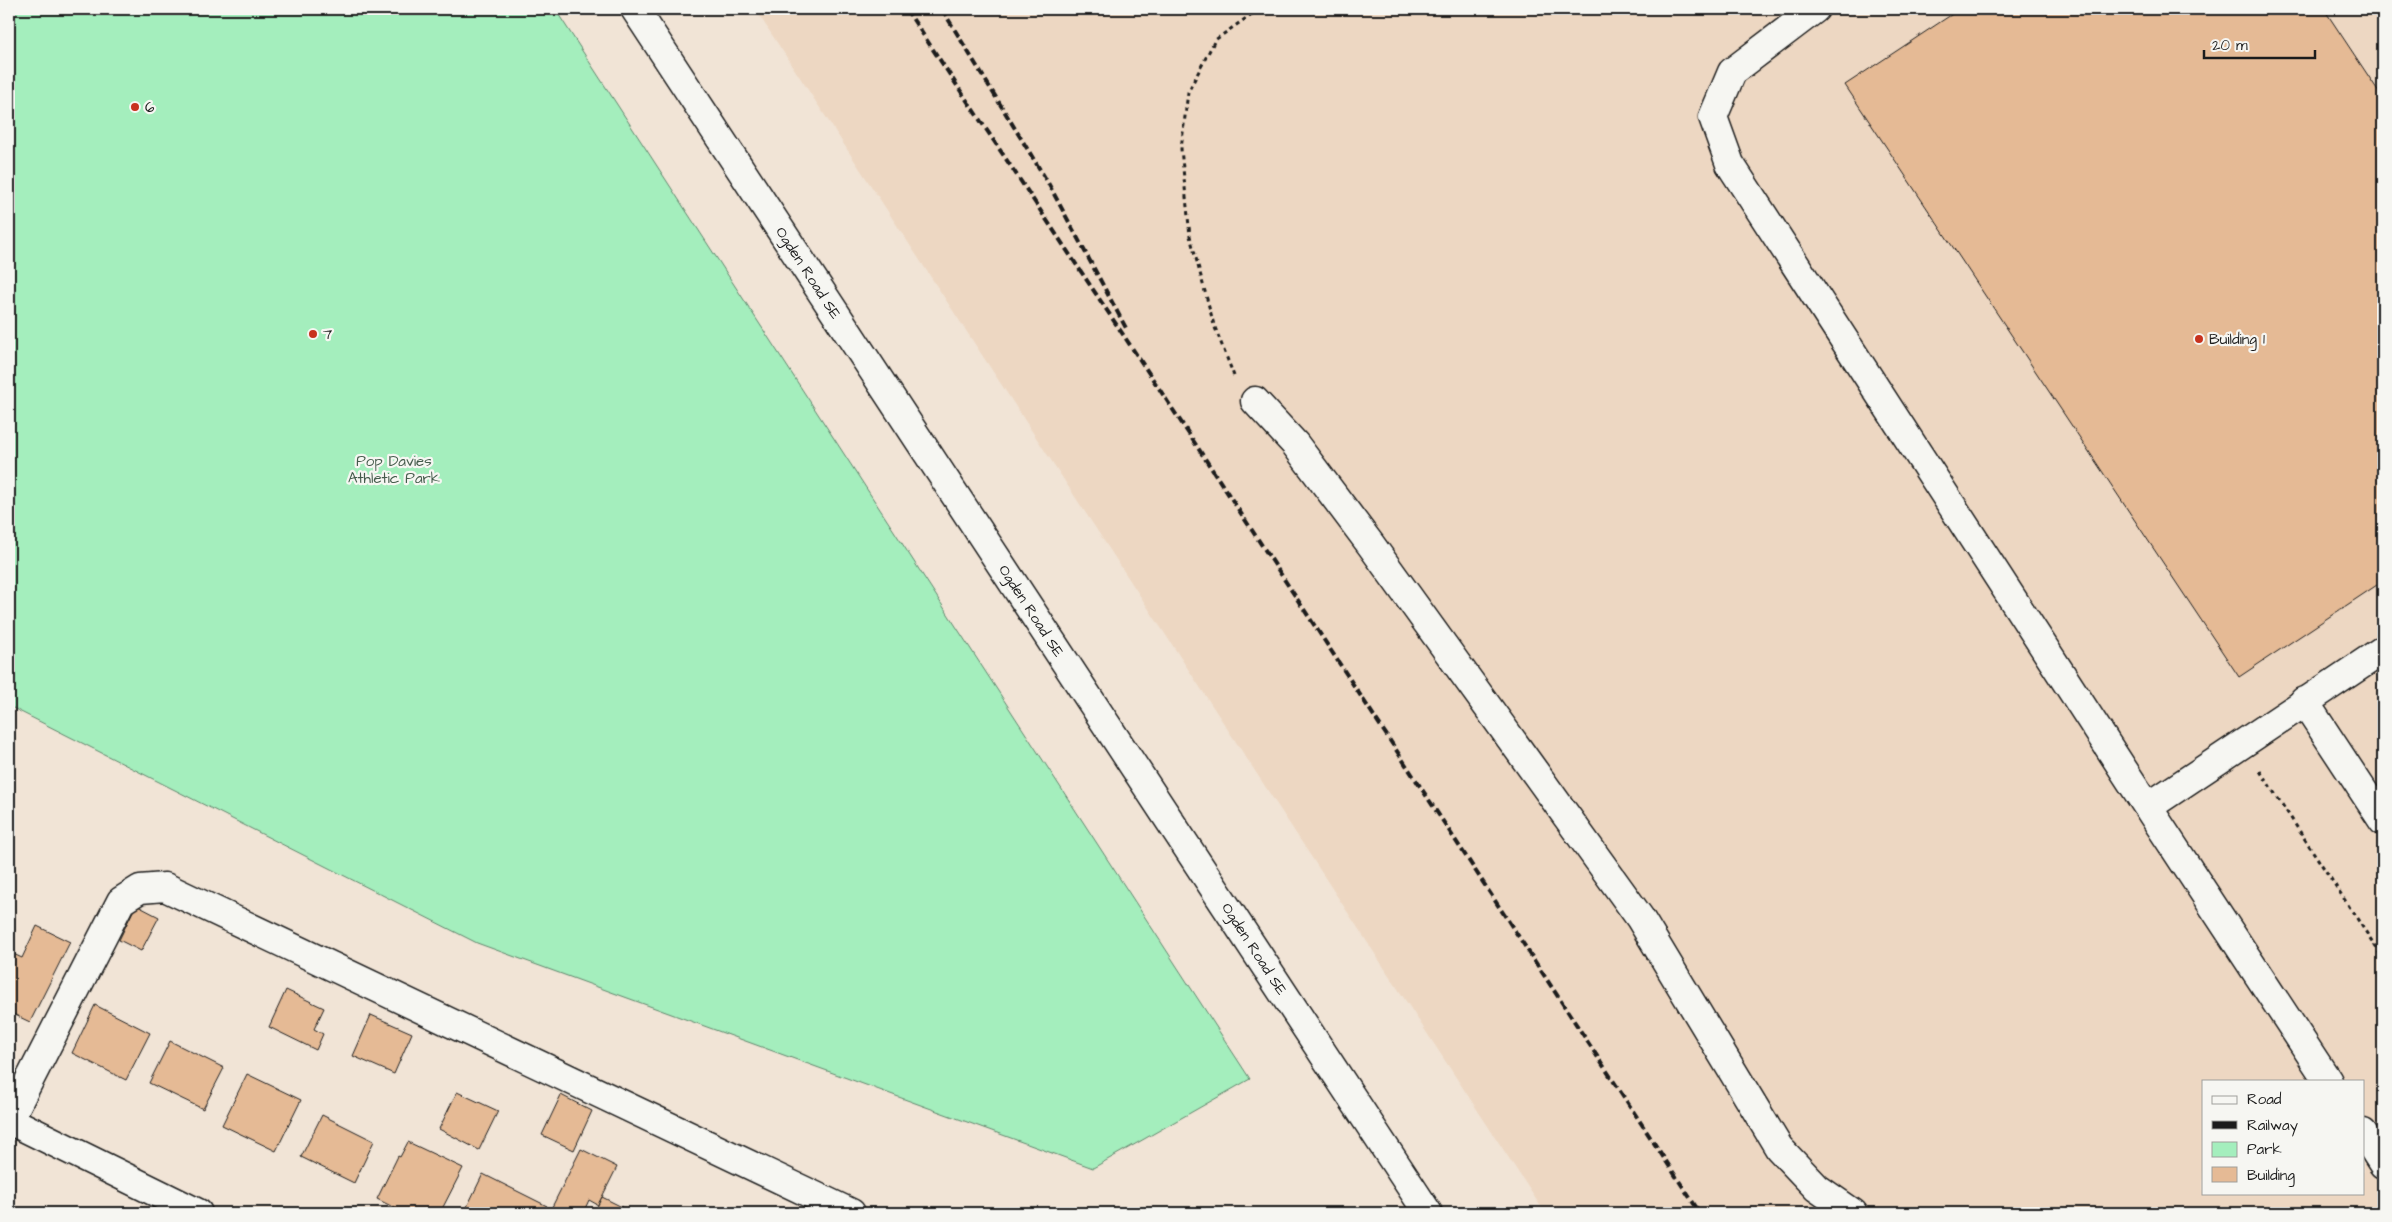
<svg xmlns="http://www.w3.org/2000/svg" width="2392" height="1222" font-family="'Architects Daughter',sans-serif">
<rect width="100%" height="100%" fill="#f1e4d6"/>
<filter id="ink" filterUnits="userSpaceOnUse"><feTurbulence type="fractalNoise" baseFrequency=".02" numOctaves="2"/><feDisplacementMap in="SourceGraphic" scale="10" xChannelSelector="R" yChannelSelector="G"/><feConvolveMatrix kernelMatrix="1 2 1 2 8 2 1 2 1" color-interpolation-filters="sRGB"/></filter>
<g filter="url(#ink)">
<path fill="#edd7c2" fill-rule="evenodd" d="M 755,9 L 2383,9 L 2383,1213 L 1545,1213 ZM 2203,1081 L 2363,1081 L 2363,1193 L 2203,1193 Z"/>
<polygon fill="#a4eebd" stroke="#60856c" points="9,9 555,9 1250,1079 1093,1168 477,943 9,706"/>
<g fill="#e5ba95" stroke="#1c1c1c">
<polygon points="1960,9 2324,9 2383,98 2383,581 2239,677 1845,85"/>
<polygon points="136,905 159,917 141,951 119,940"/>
<polygon points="37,926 70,942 30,1022 11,1013 9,1017 9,952 22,958"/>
<polygon points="286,990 324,1008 314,1029 323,1034 316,1050 269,1027"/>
<polygon points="95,1005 150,1033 126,1080 72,1053"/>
<polygon points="371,1015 412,1033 394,1074 353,1056"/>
<polygon points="170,1041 224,1068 203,1109 149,1083"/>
<polygon points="247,1074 301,1100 276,1151 222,1125"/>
<polygon points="457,1092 498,1111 479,1150 439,1129"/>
<polygon points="561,1095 592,1111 574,1150 542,1135"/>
<polygon points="322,1115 374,1141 354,1183 301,1157"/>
<polygon points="408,1142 463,1168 440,1213 405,1213 377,1199 398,1156 400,1157"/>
<polygon points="581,1149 617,1167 598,1205 589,1200 583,1213 549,1213"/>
<polygon points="483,1174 547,1206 543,1213 464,1213"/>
<polygon points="602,1197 634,1213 594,1213"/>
</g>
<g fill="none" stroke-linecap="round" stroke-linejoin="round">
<defs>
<g id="minor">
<polyline points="635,9 1428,1213"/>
<polyline points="1815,9 1732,72 1713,117 1730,164 2145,803 2328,1081"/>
<polyline points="1255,401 1295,444 1371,545 1640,918 1779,1148 1817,1188 1853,1213"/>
<polyline points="2304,701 2383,821"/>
<polyline points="2148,807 2383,650"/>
<polyline points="9,1120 121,901 140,889 165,887 851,1213"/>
<polyline points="9,1120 198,1213"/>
<polyline points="2363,1133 2383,1164"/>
</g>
</defs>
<use href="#minor" stroke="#1c1c1c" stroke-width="31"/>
<g stroke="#1c1c1c" stroke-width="3" stroke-dasharray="4 4" stroke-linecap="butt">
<polyline points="1234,376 1214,325 1190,236 1181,149 1188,92 1215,40 1259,9"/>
<polyline points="2260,771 2383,958"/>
</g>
<use href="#minor" stroke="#f6f6f2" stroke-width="28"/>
<g stroke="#1c1c1c" stroke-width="4" stroke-dasharray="8 4" stroke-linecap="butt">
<polyline points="906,9 1160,390 1700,1213"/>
<polyline points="942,9 1047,181 1126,328"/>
</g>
</g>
</g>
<g fill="#c8321e" stroke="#f6f6f2" stroke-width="2">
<circle cx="135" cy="107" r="5"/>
<circle cx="313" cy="334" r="5"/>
<circle cx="2199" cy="339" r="5"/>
</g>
<g text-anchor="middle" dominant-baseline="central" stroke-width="4.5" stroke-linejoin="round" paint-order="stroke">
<g font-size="15" fill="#1c1c1c" stroke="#f6f6f2" text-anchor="start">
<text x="145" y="107">6</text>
<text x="323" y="334">7</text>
<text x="2209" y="339">Building 1</text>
</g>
<g font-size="15" fill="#1c1c1c" stroke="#f6f6f2">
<text transform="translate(808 273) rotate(57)">Ogden Road SE</text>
<text transform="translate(1031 611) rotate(57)">Ogden Road SE</text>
<text transform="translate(1254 949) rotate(57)">Ogden Road SE</text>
</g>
<g font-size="15" fill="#455b4c" stroke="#f6f6f2">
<text x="394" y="461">Pop Davies<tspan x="394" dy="17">Athletic Park</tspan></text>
</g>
</g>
<rect width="2392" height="1222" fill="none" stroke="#f6f6f2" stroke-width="30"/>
<rect x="15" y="15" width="2362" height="1192" fill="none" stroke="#1c1c1c" stroke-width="2" filter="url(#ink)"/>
<rect x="2202" y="1080" width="162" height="115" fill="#f6f6f2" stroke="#9f9f9c"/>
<rect x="2212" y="1096" width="25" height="8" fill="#f6f6f2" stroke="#9f9f9c"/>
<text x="2247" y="1104" font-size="15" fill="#1c1c1c">Road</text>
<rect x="2212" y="1121" width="25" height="8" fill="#1c1c1c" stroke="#9f9f9c"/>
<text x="2247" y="1130" font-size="15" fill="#1c1c1c">Railway</text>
<rect x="2212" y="1142" width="25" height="15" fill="#a4eebd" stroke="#9f9f9c"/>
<text x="2247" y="1154" font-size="15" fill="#1c1c1c">Park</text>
<rect x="2212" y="1167" width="25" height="15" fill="#e5ba95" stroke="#9f9f9c"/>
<text x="2247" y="1180" font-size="15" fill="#1c1c1c">Building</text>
<path d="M2204 50v8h111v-8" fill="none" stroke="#1c1c1c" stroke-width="2.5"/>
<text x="2212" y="50" font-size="15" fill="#1c1c1c" stroke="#f6f6f2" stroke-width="4" paint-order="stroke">20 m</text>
</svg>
